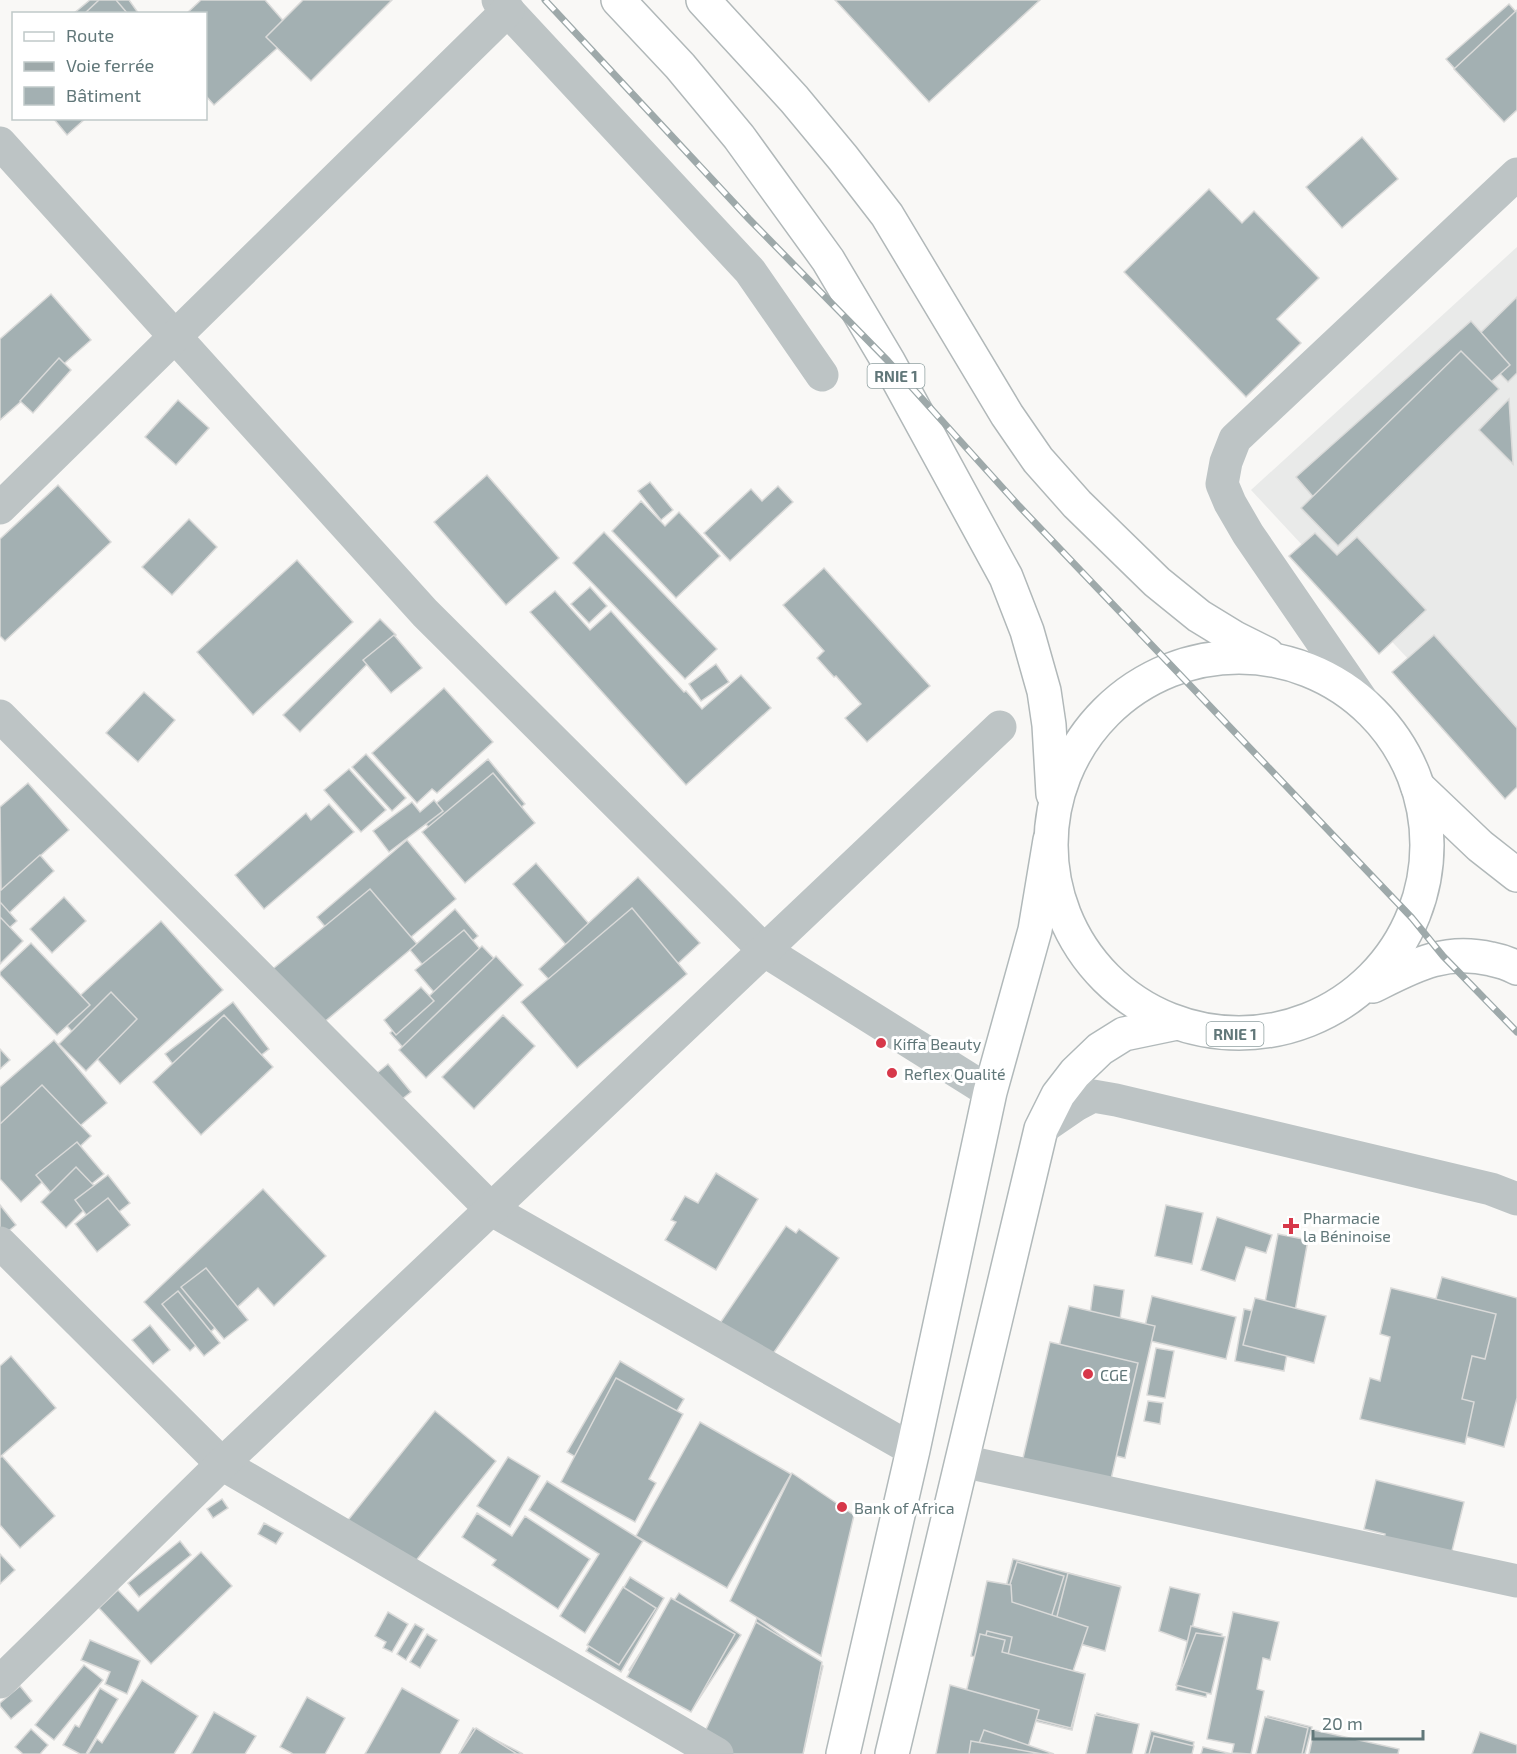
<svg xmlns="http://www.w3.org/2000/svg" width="1517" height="1754" font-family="'Exo 2',sans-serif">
<rect width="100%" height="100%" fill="#f9f8f6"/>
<polygon fill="#e9eae9" points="1517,247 1517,776 1251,490"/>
<g fill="#a3b0b2" stroke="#dadad9" stroke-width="1.5">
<polygon points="90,0 129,0 139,14 73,14"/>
<polygon points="99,0 116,0 128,14 84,14"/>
<polygon points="201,0 265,0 294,33 214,105 206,96 206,14 186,14"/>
<polygon points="303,0 392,0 311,81 266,37"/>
<polygon points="835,0 1040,0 929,102"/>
<polygon points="1509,4 1517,13 1517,85 1491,109 1446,59"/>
<polygon points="1517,10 1517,110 1504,122 1454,69"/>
<polygon points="53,118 86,118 67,135"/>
<polygon points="1362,137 1398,179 1342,228 1306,187"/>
<polygon points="1209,189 1242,223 1254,211 1319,278 1277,319 1301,343 1246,397 1124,272"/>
<polygon points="51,294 91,340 0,420 0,339"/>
<polygon points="1517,297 1517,373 1508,382 1470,343"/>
<polygon points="1471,321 1510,365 1335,522 1296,477"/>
<polygon points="1461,351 1499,389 1338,546 1301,508"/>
<polygon points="59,358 71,370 33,413 20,401"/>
<polygon points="1509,399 1513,464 1479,430"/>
<polygon points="178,400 209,428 176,465 145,437"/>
<polygon points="487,475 559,558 506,605 434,522"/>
<polygon points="650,482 673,510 661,520 638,491"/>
<polygon points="58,485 111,542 5,641 0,636 0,539"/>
<polygon points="778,486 793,502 730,561 704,533 751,489 762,501"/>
<polygon points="641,501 665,526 679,512 720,556 676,598 612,531"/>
<polygon points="189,519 217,547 172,595 142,567"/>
<polygon points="604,532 717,649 685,679 573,563"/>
<polygon points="1315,533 1337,555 1357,537 1426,610 1379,654 1289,556"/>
<polygon points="297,560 353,622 253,715 197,652"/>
<polygon points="824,568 930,686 867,742 845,718 861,704 836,676 834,677 817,658 824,651 783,605"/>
<polygon points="590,587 607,606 589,623 571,604"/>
<polygon points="555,591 590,630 611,611 684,692 686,691 702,709 741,675 771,708 686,785 530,612"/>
<polygon points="380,619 396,635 300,732 283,715"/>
<polygon points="394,635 422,668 391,693 363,660"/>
<polygon points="1434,635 1517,728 1517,787 1505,799 1392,672"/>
<polygon points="716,664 729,682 701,701 689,684"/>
<polygon points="444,688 493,742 437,793 432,789 417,803 372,753"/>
<polygon points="144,692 175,720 138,762 106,733"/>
<polygon points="366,754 406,798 392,811 352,767"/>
<polygon points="488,759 525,804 457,861 420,817"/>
<polygon points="349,769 386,810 361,832 324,790"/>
<polygon points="493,773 535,823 465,883 422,832"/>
<polygon points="28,783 69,830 1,891 0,807"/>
<polygon points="434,800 443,811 389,852 373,831 412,802 420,812"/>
<polygon points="329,804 354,832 264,909 235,875 306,813 311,820"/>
<polygon points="407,840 456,899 366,975 317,917"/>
<polygon points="40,855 54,871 7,915 0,907 0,891"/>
<polygon points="536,863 590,925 567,946 513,884"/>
<polygon points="638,877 700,943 601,1035 539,969"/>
<polygon points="370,889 417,944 316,1029 269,972"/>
<polygon points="64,897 86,921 52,953 30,929"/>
<polygon points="0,902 17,921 0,936"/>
<polygon points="632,908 687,974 577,1068 521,1002"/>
<polygon points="455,909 478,936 432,976 410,950"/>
<polygon points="0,917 23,941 0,964"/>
<polygon points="161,921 223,990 120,1084 58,1016"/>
<polygon points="464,930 486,956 438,997 415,970"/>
<polygon points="31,943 90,1005 57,1035 0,975 0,972"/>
<polygon points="482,946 508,973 415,1061 390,1033"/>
<polygon points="496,956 523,985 426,1078 399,1050"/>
<polygon points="421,987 434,1001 396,1035 384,1020"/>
<polygon points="111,992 137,1019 86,1071 59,1044"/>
<polygon points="233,1002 269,1049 202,1102 165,1054"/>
<polygon points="224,1015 273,1067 201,1135 153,1082"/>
<polygon points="503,1015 535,1046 474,1109 442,1077"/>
<polygon points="54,1040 107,1103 28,1170 0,1137 0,1087"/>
<polygon points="0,1049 10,1060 0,1069"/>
<polygon points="388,1064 411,1092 392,1107 370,1079"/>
<polygon points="42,1085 91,1136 21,1202 0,1179 0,1124"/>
<polygon points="77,1142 104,1174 63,1207 36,1175"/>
<polygon points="76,1167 101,1193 66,1228 41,1202"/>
<polygon points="716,1173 758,1199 716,1270 665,1240 676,1222 671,1220 685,1196 698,1203"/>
<polygon points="108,1175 130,1203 97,1229 75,1200"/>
<polygon points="263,1189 326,1256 274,1306 258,1288 190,1351 144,1302"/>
<polygon points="108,1198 130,1225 97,1252 75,1224"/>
<polygon points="0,1205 16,1225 0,1238"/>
<polygon points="1166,1205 1203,1213 1192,1264 1155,1256"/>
<polygon points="1217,1217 1272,1235 1266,1253 1246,1247 1235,1281 1201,1270"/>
<polygon points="786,1226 796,1233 799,1229 839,1258 768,1361 718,1326"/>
<polygon points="1278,1234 1308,1240 1284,1371 1235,1361 1244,1309 1263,1313"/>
<polygon points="206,1268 248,1320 224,1339 181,1287"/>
<polygon points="1442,1277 1517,1298 1517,1398 1504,1447 1403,1419"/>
<polygon points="1094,1285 1124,1290 1120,1319 1090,1314"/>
<polygon points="1391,1288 1496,1314 1485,1359 1472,1356 1462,1399 1474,1402 1465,1444 1360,1419 1370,1378 1380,1381 1390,1337 1380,1334"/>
<polygon points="178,1291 220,1343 204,1356 162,1304"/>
<polygon points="1152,1296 1236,1317 1226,1359 1142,1339"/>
<polygon points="1255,1298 1326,1316 1314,1363 1243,1345"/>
<polygon points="1069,1306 1155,1326 1125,1458 1037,1437"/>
<polygon points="150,1325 170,1350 153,1364 132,1340"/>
<polygon points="1050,1342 1138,1363 1108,1492 1020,1471"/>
<polygon points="1156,1348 1174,1351 1165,1398 1147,1395"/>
<polygon points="11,1356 56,1408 0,1457 0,1366"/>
<polygon points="620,1361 684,1399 631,1489 567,1452"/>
<polygon points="616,1378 683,1414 649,1479 656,1483 635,1522 561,1482"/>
<polygon points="1148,1401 1163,1403 1160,1424 1144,1421"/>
<polygon points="435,1411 496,1461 402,1578 341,1529"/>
<polygon points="700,1422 791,1474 727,1588 636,1536"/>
<polygon points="2,1456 55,1516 20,1548 0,1525 0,1458"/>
<polygon points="508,1457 540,1476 510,1527 477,1506"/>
<polygon points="792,1473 854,1515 821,1656 730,1601"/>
<polygon points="1376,1480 1464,1502 1447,1571 1384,1540 1385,1534 1364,1529"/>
<polygon points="547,1481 643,1541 585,1633 560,1616 599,1554 529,1510"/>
<polygon points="222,1499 228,1508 213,1518 207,1509"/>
<polygon points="477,1513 512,1536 525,1516 590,1559 558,1609 492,1565 496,1560 462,1537"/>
<polygon points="264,1523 283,1533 276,1544 258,1534"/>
<polygon points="180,1541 191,1555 139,1597 128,1583"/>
<polygon points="201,1552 232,1586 151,1664 99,1608 118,1590 138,1611"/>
<polygon points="0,1554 15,1570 0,1584"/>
<polygon points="1013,1559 1120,1586 1104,1650 997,1623"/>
<polygon points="1017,1562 1064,1576 1045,1637 998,1622"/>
<polygon points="1068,1573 1121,1587 1105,1651 1052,1636"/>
<polygon points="630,1577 664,1598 621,1672 586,1651"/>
<polygon points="987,1581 1011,1585 1012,1602 1088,1627 1070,1680 971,1656"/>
<polygon points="623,1587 656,1608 619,1665 587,1645"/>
<polygon points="1170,1587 1200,1594 1189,1642 1159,1631"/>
<polygon points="679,1593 741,1635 691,1711 629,1670"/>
<polygon points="671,1598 735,1634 691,1712 627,1677"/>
<polygon points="388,1612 408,1624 392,1652 383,1648 386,1642 375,1636"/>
<polygon points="1233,1612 1279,1622 1270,1660 1263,1658 1257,1689 1264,1691 1251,1754 1232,1753 1234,1744 1207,1739"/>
<polygon points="757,1618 823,1666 803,1754 712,1754"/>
<polygon points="756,1622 822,1662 803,1754 727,1754 702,1738"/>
<polygon points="415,1624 424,1629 406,1660 397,1654"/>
<polygon points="1191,1626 1222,1634 1206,1697 1176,1690"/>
<polygon points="987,1631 1012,1637 1008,1655 1085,1674 1072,1730 969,1705"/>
<polygon points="1196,1633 1225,1637 1211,1694 1176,1685"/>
<polygon points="427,1634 437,1640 420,1668 410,1662"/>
<polygon points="980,1634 1005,1640 1002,1652 1085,1674 1071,1728 964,1701"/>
<polygon points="90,1640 140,1661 127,1694 105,1684 110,1672 81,1660"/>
<polygon points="84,1665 103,1680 54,1740 35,1725"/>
<polygon points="142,1680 198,1716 174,1754 88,1754 97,1739 102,1743"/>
<polygon points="950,1685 1039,1710 1026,1754 936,1754"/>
<polygon points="20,1686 32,1701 11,1719 0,1706 0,1703"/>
<polygon points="100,1688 118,1699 86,1754 80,1754 63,1745 75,1725 79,1727"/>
<polygon points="402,1688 459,1720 440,1754 365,1754"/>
<polygon points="307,1697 345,1718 325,1754 293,1754 280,1747"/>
<polygon points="214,1712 256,1736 245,1754 191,1754"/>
<polygon points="1097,1713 1137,1724 1130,1754 1087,1754"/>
<polygon points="1095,1715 1139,1724 1132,1754 1086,1754"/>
<polygon points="1268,1716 1312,1727 1305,1754 1258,1754"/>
<polygon points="1265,1717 1308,1728 1302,1754 1256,1754"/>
<polygon points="473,1728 523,1754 459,1754"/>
<polygon points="476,1728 517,1754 459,1754"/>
<polygon points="31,1729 48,1745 40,1754 23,1754 15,1747"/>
<polygon points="984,1730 1054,1754 975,1754"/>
<polygon points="1314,1730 1399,1749 1398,1754 1309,1754"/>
<polygon points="1151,1731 1194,1742 1191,1754 1145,1754"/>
<polygon points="1480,1732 1517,1745 1517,1754 1472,1754"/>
<polygon points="1154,1736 1194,1746 1192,1754 1149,1754"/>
<polygon points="971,1741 1042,1754 969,1754"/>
<polygon points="1203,1747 1232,1754 1201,1754"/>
</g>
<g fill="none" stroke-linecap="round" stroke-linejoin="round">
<defs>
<g id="major">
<polyline points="843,1754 913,1450 990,1092 1035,930 1050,840"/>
<polyline points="892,1754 1041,1129 1058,1095 1075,1073 1100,1049 1124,1034 1177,1023"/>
</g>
<g id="highway">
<polyline points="618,0 680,66 739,137 828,260 888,361 1006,577 1027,631 1044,691 1049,725 1053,794"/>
<polyline points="703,0 794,99 843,158 887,215 1007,415 1038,460 1077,504 1157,582 1199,616 1235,638 1267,654"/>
<circle cx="1239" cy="845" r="188"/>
<polyline points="1418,787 1480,846 1517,875"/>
<path d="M 1373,986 C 1413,966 1444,948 1491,959 C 1501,961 1508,963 1517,968"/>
</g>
</defs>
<use href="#major" stroke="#b1b9ba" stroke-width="36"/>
<use href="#highway" stroke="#b1b8b9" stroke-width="36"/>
<g stroke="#bdc4c5" stroke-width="33">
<polyline points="498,0 750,271 822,375"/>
<polyline points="0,143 425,613 765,951 990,1092"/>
<polyline points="0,508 508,10"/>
<polyline points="1368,709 1248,534 1230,503 1222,484 1226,462 1235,439 1517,174"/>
<polyline points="0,716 492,1210 913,1450"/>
<polyline points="1041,1129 1076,1105 1093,1096 1116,1100 1491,1189 1517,1199"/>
<polyline points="0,1243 222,1464 717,1754"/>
<polyline points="962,1461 1517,1581"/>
<polyline points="0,1682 222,1464 1000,727"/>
</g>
<use href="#major" stroke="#fff" stroke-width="33"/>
<use href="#highway" stroke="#fff" stroke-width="33"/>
<defs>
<polyline id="rail" points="545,0 749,219 888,361 1019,506 1412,918 1443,956 1517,1032"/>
</defs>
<use href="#rail" stroke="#9ea9aa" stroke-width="7"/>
<use href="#rail" stroke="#fff" stroke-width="4.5" stroke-dasharray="14" stroke-linecap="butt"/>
</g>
<g fill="#d7384a" stroke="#fff" stroke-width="2">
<circle cx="881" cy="1043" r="6"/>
<circle cx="892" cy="1073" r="6"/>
<path d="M1288 1217h6v6h6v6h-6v6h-6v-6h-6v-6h6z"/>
<circle cx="1088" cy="1374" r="6"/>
<circle cx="842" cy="1507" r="6"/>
</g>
<g text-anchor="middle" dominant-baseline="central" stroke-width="6" stroke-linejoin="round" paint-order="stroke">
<g fill="#fff" stroke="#90a0a1" stroke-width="1.5">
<rect x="867.5" y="364" width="57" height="24" rx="4.5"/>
<rect x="1206.5" y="1022" width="57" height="24" rx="4.5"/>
</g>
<g font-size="15" font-weight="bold" fill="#617779">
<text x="896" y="376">RNIE 1</text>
<text x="1235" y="1034">RNIE 1</text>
</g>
<g font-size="16" fill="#617779" stroke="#fff" text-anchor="start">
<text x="893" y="1043">Kiffa Beauty</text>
<text x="904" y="1073">Reflex Qualité</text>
<text x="1303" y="1217">Pharmacie<tspan x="1303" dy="18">la Béninoise</tspan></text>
<text x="1100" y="1374">CGE</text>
<text x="854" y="1507">Bank of Africa</text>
</g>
</g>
<rect x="12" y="12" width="195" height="108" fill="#ffffff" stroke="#c0c9c9" stroke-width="1.5"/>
<rect x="24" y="32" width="30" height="9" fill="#ffffff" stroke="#c0c9c9" stroke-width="1.5"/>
<text x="66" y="42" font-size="18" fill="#617779">Route</text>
<rect x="24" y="62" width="30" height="9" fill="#9ea9aa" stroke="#c0c9c9" stroke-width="1.5"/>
<text x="66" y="72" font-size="18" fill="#617779">Voie ferrée</text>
<rect x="24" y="87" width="30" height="18" fill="#a3b0b2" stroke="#c0c9c9" stroke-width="1.5"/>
<text x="66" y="102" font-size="18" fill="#617779">Bâtiment</text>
<path d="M1313 1730v9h110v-9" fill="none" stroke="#617779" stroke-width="3"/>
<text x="1322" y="1730" font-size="18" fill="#617779" stroke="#ffffff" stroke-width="4.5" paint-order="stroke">20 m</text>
</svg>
